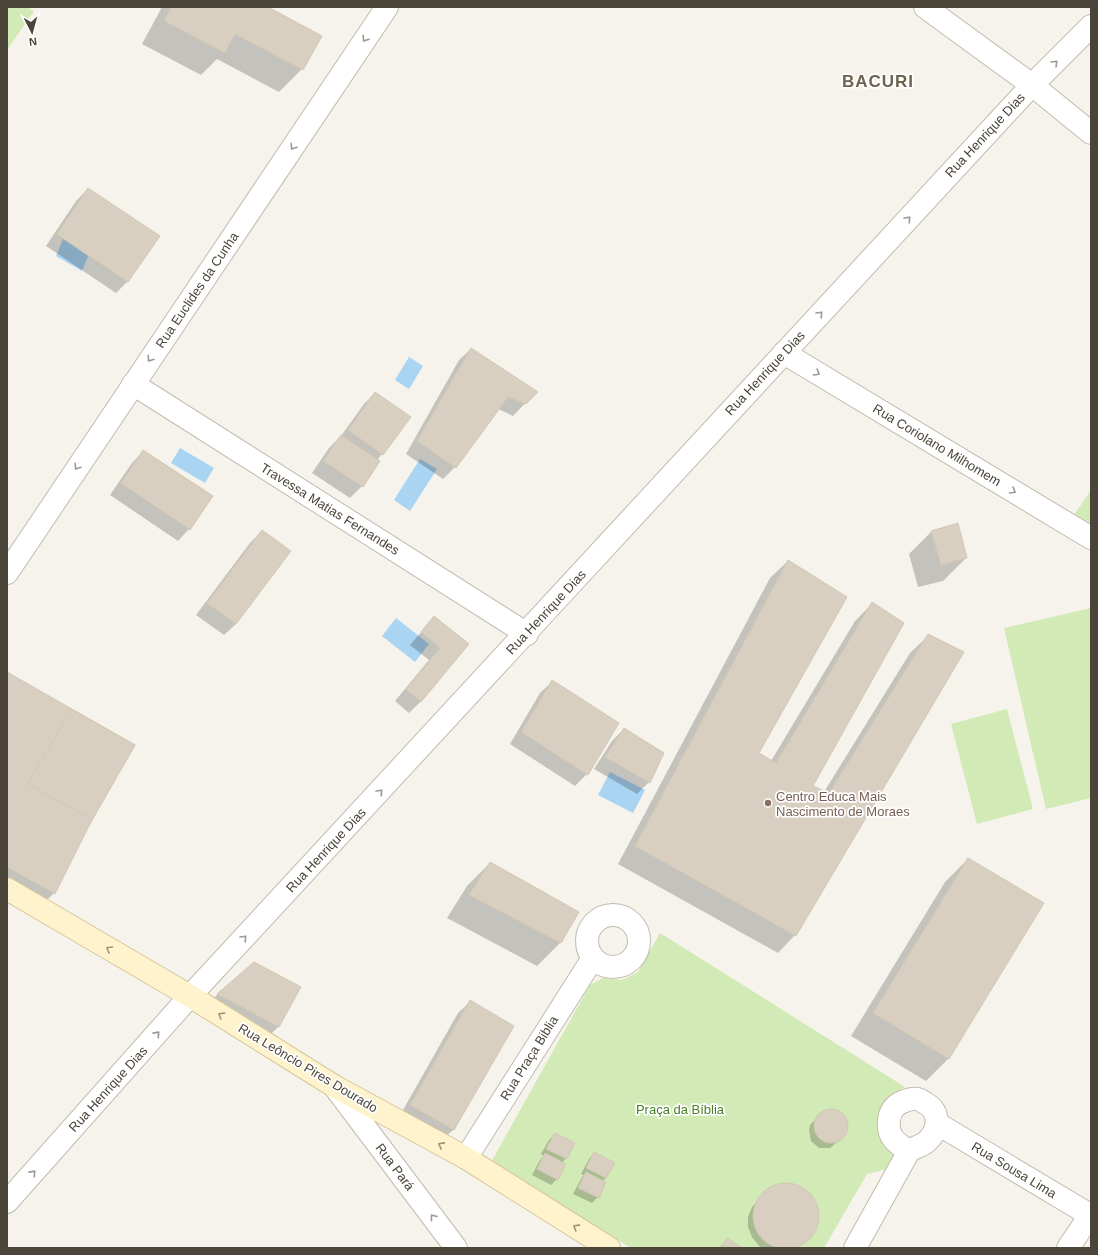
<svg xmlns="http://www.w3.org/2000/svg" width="1098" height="1255" font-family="Arial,sans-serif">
<rect width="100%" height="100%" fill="#f6f3ec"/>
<g fill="#d2eab5">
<polygon points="7,7 27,7 34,11 7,50"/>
<polygon points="1091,490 1091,523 1074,515"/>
<polygon points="1091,608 1091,798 1046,809 1004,628"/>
<polygon points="1007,709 1033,809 977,824 951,724"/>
<polygon points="660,933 905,1087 892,1095 882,1105 882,1120 893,1149 894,1162 888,1169 867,1174 824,1248 631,1248 490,1164 590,985 603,978 622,980 638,972"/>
</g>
<g fill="#a9d4f2">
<polygon points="63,239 88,256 82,271 56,256"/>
<polygon points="409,357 423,366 409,389 395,380"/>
<polygon points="180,448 214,468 205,483 171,463"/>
<polygon points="420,459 437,469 410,511 394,500"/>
<polygon points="396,618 429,644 415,662 382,636"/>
<polygon points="610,772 645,790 633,813 598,795"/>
</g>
<g fill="#0003">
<polygon points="162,7 266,7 302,69 279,92 217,59 201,75 142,44"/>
<polygon points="88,189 158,237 127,282 116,293 46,246 76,201"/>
<polygon points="471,349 536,392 513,416 498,409 455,467 443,479 406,454 459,360"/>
<polygon points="375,393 382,454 377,460 362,486 350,498 312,473 329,448 341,436 364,404"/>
<polygon points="144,451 189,529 178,541 110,495 132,463"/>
<polygon points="262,531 289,552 236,624 224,635 196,615 250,543"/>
<polygon points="932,531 966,558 943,581 918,587 909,554"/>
<polygon points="788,561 758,753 771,761 855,621 872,604 812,787 824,792 910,653 928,636 795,935 778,953 618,864 770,578"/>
<polygon points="434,617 467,644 421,701 409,713 395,701 429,660 410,645"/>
<polygon points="7,674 91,820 54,893 31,916 7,903"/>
<polygon points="552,682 617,723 587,774 575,786 510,744 540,693"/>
<polygon points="624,729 649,782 637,794 594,769 612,741"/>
<polygon points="968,859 1043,903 948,1059 926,1081 851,1036 945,882"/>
<polygon points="490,863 578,912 560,943 537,966 447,918 467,886"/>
<polygon points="254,963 279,1026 267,1038 206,1006 217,995"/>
<polygon points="470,1002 513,1026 453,1130 441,1141 399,1117 458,1013"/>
<polygon points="829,1110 835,1110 844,1116 846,1120 847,1131 844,1136 830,1148 819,1148 811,1141 809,1130 810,1125 824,1111"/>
<polygon points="555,1134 566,1158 562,1163 557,1179 551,1185 532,1175 540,1160 544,1156 541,1154 549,1140"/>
<polygon points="594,1153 606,1178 602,1181 598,1197 592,1203 573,1194 581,1179 584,1175 581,1174 589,1159"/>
<polygon points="784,1184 795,1185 804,1189 811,1196 816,1205 818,1216 817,1225 812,1234 797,1248 762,1248 759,1246 752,1237 748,1227 748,1217 752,1207 765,1192 774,1186"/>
<polygon points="727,1240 741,1248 719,1248"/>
</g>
<g fill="#d8cfc1" stroke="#d3c7b4">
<polygon points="171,7 268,7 322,36 303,70 235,34 225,53 164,21"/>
<polygon points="88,188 160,236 128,282 57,234"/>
<polygon points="471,348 538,392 526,404 508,397 456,468 417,441"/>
<polygon points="375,392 411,417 383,455 348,430"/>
<polygon points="341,435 380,461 363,487 323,461"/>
<polygon points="143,450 213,496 190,530 121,483"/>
<polygon points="958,523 967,558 941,565 931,531"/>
<polygon points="262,530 291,551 236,624 207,603"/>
<polygon points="788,560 847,597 759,753 776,763 872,602 904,623 813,786 829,793 928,634 964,652 796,936 635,846"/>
<polygon points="434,616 469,644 421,702 406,689 440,648 421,632"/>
<polygon points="7,672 135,745 92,820 55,894 7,867"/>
<polygon points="552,680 619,723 588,775 521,732"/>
<polygon points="71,709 135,745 92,820 28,784"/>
<polygon points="624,728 664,753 650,783 605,757"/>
<polygon points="968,858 1044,903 949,1059 873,1013"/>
<polygon points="490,862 579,912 561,943 469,895"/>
<polygon points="254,962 301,987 279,1027 217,994"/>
<polygon points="470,1000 514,1026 454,1130 410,1105"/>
<circle cx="831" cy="1126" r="17"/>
<polygon points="555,1133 575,1143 567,1159 546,1149"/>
<polygon points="594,1152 615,1163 606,1178 586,1168"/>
<polygon points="545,1153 566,1164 558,1180 537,1169"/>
<polygon points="586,1172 606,1182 599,1198 578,1188"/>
<circle cx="786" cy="1216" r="33"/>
<polygon points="727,1238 742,1248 721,1248"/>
</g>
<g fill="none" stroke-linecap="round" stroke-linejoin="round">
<defs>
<g id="minor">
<polyline points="925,7 1032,85 1091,133"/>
<polyline points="133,384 527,634"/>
<polyline points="7,573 387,7"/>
<circle cx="613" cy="941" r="26"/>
<polyline points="334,1086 456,1248"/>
<polyline points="938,1124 1090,1215"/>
<polyline points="466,1158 593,958"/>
<path d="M 855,1248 L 909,1151 C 914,1148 920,1146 925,1143 C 939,1132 942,1112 925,1103 C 923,1102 920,1099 917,1099 C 911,1098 905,1101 900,1103 C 893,1107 890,1112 889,1120 C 887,1137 896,1143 909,1151"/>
<polyline points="1068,1248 1091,1214"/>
</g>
<g id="tertiary">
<polyline points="784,353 1091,538"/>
<polyline points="7,1202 190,996 1032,85 1091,26"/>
</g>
<polyline id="secondary" points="7,889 190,996 334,1086 466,1158 609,1248"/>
</defs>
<use href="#minor" stroke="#c2bbae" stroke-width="24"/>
<use href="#tertiary" stroke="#c2bbae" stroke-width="24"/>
<use href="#secondary" stroke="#d6c79b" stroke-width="24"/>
<use href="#minor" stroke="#fff" stroke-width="22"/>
<use href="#tertiary" stroke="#fff" stroke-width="22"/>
<use href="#secondary" stroke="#fff3cd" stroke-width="22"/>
</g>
<defs><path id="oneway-chevron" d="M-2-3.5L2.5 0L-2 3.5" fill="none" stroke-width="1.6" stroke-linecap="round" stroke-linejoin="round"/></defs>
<g stroke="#9c9892">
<use href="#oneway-chevron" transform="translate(365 39) rotate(124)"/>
<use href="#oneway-chevron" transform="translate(1055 63) rotate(-45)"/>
<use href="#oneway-chevron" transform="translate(293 147) rotate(124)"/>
<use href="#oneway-chevron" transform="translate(908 219) rotate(-47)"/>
<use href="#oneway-chevron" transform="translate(820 314) rotate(-47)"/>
<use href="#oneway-chevron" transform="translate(150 359) rotate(124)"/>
<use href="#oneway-chevron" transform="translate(817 373) rotate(31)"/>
<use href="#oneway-chevron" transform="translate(77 467) rotate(124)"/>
<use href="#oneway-chevron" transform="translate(1013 491) rotate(31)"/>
<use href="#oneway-chevron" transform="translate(380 792) rotate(-47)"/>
<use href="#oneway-chevron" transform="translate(244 938) rotate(-47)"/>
<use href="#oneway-chevron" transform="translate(157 1034) rotate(-48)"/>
<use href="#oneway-chevron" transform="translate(33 1173) rotate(-48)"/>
<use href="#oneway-chevron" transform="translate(433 1217) rotate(-127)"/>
</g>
<g stroke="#9c937c">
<use href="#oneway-chevron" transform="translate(109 949) rotate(-150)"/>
<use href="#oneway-chevron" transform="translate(221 1015) rotate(-148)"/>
<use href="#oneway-chevron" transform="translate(441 1145) rotate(-151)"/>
<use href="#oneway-chevron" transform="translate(576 1227) rotate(-148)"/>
</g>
<circle fill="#8d6e63" stroke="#fff" stroke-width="1.5" cx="768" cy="803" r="4"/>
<g text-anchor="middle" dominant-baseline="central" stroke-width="3.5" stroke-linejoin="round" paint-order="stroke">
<g font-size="13" fill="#4b4439" stroke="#fff">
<text transform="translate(985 135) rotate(-47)">Rua Henrique Dias</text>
<text transform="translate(197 290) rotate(-56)">Rua Euclides da Cunha</text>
<text transform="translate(765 373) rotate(-47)">Rua Henrique Dias</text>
<text transform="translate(937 445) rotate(31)">Rua Coriolano Milhomem</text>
<text transform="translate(330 509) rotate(32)">Travessa Matias Fernandes</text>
<text transform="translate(546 612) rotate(-47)">Rua Henrique Dias</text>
<text transform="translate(326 850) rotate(-47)">Rua Henrique Dias</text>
<text transform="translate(529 1058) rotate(-58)">Rua Praça Biblia</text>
<text transform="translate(308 1068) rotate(31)">Rua Leôncio Pires Dourado</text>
<text transform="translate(108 1089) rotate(-48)">Rua Henrique Dias</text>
<text transform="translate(395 1167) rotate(53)">Rua Pará</text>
<text transform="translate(1014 1170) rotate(31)">Rua Sousa Lima</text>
</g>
<g font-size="13" fill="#785e54" stroke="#fff" text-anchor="start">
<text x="776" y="796">Centro Educa Mais<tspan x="776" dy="15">Nascimento de Moraes</tspan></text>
</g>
<g font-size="13" fill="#4a7f2a" stroke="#fff">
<text x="680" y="1109">Praça da Bíblia</text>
</g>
<g font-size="17" font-weight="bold" letter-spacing="1" fill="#6e6250" stroke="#fff">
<text x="878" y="81">BACURI</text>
</g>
</g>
<rect width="1098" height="1255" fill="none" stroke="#4b4439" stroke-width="16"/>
<g transform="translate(32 32) rotate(174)" stroke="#ffffff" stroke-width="3" paint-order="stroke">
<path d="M0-3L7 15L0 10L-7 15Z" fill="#4b4439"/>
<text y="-6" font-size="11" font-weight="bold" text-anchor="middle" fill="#4b4439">N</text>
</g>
</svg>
